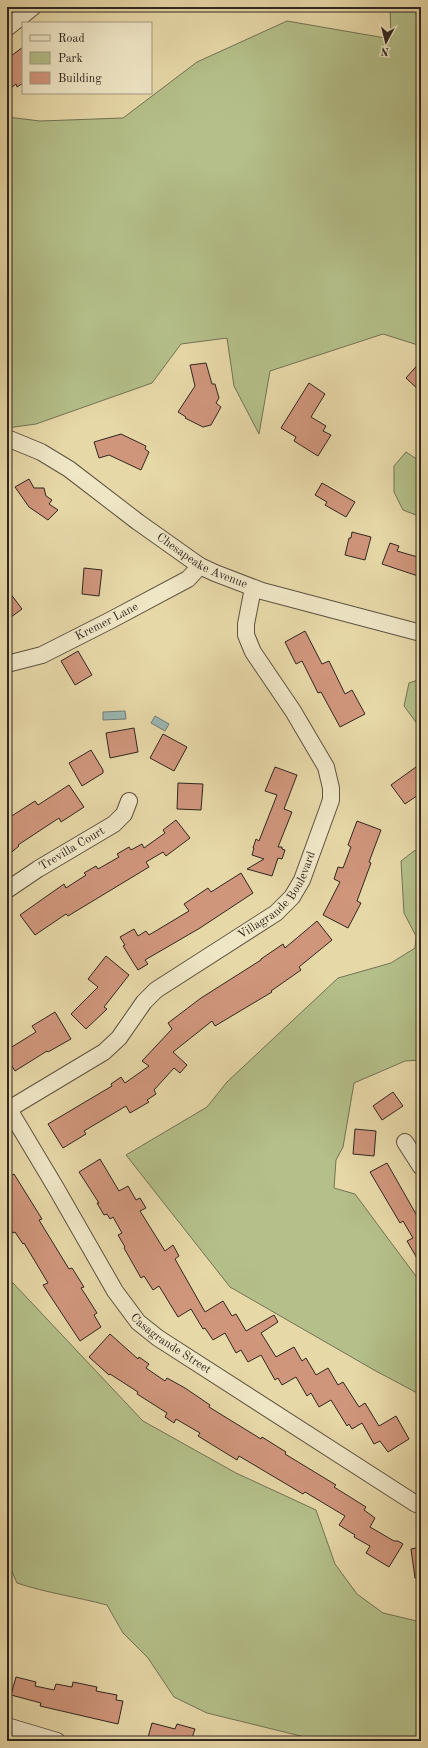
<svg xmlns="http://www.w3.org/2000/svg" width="428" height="1748" font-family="'Old Standard TT',serif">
<rect width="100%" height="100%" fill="#e7d8a8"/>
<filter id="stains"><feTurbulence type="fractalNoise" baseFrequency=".005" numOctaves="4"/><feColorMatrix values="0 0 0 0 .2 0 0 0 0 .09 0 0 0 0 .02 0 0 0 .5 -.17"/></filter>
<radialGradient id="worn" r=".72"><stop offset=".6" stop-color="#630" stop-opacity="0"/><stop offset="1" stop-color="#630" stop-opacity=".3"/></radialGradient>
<g fill="#b4bf89" stroke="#727354">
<polygon points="390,7 421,7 421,346 383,334 270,371 259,434 234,386 227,338 181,344 152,383 36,424 7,428 7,117 40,121 123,118 197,62 287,21 391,39"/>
<polygon points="406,452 421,462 421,517 403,510 394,492 394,466"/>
<polygon points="421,679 421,729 404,706 409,683"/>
<polygon points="421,849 421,1060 405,1061 354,1083 343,1147 336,1160 334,1188 355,1194 421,1283 421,1395 374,1370 230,1287 126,1155 207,1107 227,1082 338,978 391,963 415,948 416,936 404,913 401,861 414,851"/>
<path d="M 7,1281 L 13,1283 L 143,1421 L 236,1473 L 316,1510 L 335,1564 L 357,1594 L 383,1613 L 421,1622 L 421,1741 L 321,1741 L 207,1713 L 174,1697 L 148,1658 L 123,1633 L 107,1605 C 77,1597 47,1593 17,1583 L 7,1560 Z"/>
</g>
<g fill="#9bb7b3" stroke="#707d78">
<polygon points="125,711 126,719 103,720 103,712"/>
<polygon points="155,716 169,724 165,731 151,723"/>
</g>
<g fill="#d0967c" stroke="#30271f">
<polygon points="23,47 23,83 17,87 16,84 7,91 7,59"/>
<polygon points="421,361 421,392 406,378"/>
<polygon points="206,363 212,384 215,384 219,398 216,403 221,407 211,425 203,427 185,418 186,417 178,412 195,386 190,365"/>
<polygon points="309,383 325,394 311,417 326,426 323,431 331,435 318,456 294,441 296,437 281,428"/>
<polygon points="121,434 146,446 145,449 149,452 141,470 109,455 99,458 94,442"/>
<polygon points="29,479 34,488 44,488 46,496 52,500 49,504 58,510 48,520 29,507 15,487"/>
<polygon points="322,483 355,502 346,517 325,505 327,502 315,495"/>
<polygon points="352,532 371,537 365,560 345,555 349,538 351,538"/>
<polygon points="390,543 399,546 397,551 421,558 421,577 382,564"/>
<polygon points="84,568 102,570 99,596 82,594"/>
<polygon points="7,589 22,609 7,620"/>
<polygon points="305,631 322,664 329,661 345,694 352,690 365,714 340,727 321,692 318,693 302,661 296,664 285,642"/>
<polygon points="78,651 92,675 75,685 61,661"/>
<polygon points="134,728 138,752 110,758 106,733"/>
<polygon points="163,734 187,747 174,771 150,758"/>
<polygon points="91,750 103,770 103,773 82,786 69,763"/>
<polygon points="275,767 297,775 284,809 292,812 278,847 282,847 282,849 285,850 282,859 278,858 272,876 247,869 264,859 252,855 254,848 253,848 256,839 259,841 277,795 265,791"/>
<polygon points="416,767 421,775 421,793 405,804 391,785"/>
<polygon points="178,783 203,784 201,810 177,809"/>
<polygon points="69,785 84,807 61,822 59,818 18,845 19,846 7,856 7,819 35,801 38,805"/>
<polygon points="176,820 190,838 166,856 163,852 146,862 149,867 68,916 66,914 35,935 20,915 64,884 66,888 86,875 84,873 96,866 98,869 119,857 117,854 129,847 131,850 142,844 144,848 165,833 163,830"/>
<polygon points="357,821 381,830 369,862 371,863 357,901 361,903 348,928 323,915 340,882 334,879 338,867 343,868 351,847 348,845"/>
<polygon points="241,873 253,893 200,928 145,960 148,964 138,970 123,946 125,945 120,937 134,929 138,936 146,931 149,935 189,911 184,904 208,888 211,892"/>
<polygon points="317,921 332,940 299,967 301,970 271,991 272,992 215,1026 212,1021 173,1052 187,1065 180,1073 174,1068 154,1090 156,1094 147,1100 149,1102 130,1113 126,1106 84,1131 86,1134 63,1148 48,1124 112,1086 111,1084 121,1077 125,1083 149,1066 142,1061 172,1029 168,1023 201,998 261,960 261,959 283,944 285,948"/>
<polygon points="106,956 129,975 104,1007 107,1009 86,1029 71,1014 98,987 88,979"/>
<polygon points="55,1012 71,1039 48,1052 47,1051 15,1071 7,1058 7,1050 36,1032 32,1026"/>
<polygon points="393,1092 403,1106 382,1120 373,1106"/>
<polygon points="355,1129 376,1131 374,1156 353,1154"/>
<polygon points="100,1159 119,1191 128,1186 136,1200 140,1198 146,1208 140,1211 165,1251 173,1245 179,1256 175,1259 205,1312 223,1301 232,1316 236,1314 246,1331 274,1315 278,1322 261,1333 276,1357 294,1347 302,1361 306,1358 316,1375 328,1368 338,1385 343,1382 359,1407 365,1403 379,1426 396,1416 409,1439 388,1452 380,1441 374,1444 362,1423 352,1429 349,1424 347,1426 331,1400 319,1407 311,1393 307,1396 296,1377 282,1385 278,1378 275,1380 261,1355 248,1362 241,1350 236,1353 225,1333 213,1340 205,1328 203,1329 191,1309 178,1317 159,1286 153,1290 144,1276 141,1278 124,1248 125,1247 118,1235 122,1233 113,1217 110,1219 107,1214 104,1215 97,1203 99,1203 79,1172"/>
<polygon points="387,1163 421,1223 421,1265 407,1241 413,1238 403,1221 400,1223 370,1172"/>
<polygon points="14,1174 42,1219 39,1220 69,1269 72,1268 84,1287 81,1288 85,1294 97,1313 94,1315 101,1327 80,1341 43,1285 48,1283 24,1243 23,1244 15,1232 13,1233 7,1224 7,1179"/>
<polygon points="110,1334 138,1359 139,1357 149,1364 146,1368 165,1381 167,1378 185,1388 210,1405 209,1407 261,1439 262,1437 286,1452 285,1454 336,1485 334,1487 366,1507 364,1510 375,1518 370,1527 394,1541 398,1541 403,1544 389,1567 366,1553 370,1546 354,1537 355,1535 339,1525 345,1516 305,1492 303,1494 239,1456 237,1460 198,1436 200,1433 176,1419 174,1423 165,1417 167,1413 137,1394 138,1392 110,1374 109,1375 89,1357"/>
<polygon points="421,1547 421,1578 415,1578 411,1549"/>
<polygon points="16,1677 36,1682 35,1686 54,1690 56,1684 72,1687 73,1682 97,1687 96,1691 117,1695 116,1700 123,1701 118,1724 40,1706 41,1703 11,1695"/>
<polygon points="152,1723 175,1729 177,1724 195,1729 191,1741 147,1741"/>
</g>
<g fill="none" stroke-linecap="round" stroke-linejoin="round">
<defs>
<g id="minor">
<polyline points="7,28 33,7"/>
<path id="s1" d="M 7,438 L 41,452 L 69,469 L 138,522 L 200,566 L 215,573 L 262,591 L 421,633"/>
<path id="s2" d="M 7,664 L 42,655 L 111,620 L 188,579 L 200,566"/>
<path id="s3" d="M 7,890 L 38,869 L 114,824 L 124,814 L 129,801"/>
<path id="s4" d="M 7,1106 L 56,1188 L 115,1291 L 138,1322 L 158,1338 L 416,1504"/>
<path id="s5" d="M 9,1109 L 104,1052 L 119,1038 L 144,1002 L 156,990 L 276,913 L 292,897 L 302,880 L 326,814 L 331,800 L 331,788 L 326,767 L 293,711 L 253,652 L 246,635 L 246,624 L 253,588"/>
<polyline points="405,1142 421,1167"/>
<polyline points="7,1726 57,1741"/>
</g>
</defs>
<use href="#minor" stroke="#5e5341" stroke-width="18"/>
<use href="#minor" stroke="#efe6c6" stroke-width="16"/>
</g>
<g text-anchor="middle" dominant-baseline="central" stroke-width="3" stroke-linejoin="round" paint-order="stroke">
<g font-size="12" fill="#30271f" stroke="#efe6c6">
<text stroke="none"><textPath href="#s1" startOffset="232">Chesapeake Avenue</textPath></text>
<text stroke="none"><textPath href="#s2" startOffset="109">Kremer Lane</textPath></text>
<text stroke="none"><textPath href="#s3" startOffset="77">Trevilla Court</textPath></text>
<text stroke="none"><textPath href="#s5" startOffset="349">Villagrande Boulevard</textPath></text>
<text stroke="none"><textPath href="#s4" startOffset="292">Casagrande Street</textPath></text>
</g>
</g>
<rect width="428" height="1748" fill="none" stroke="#e7d8a8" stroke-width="24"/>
<rect x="8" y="8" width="412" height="1732" fill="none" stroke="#30271f" stroke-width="2"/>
<rect x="12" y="12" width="404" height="1724" fill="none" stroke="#30271f"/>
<rect x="22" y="22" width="130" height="72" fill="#efe6c6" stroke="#a39a83"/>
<rect x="30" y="35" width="20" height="6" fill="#efe6c6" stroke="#a39a83"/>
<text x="58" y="42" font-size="12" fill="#30271f">Road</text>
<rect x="30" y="52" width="20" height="12" fill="#b4bf89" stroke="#a39a83"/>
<text x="58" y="62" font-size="12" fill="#30271f">Park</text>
<rect x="30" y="72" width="20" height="12" fill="#d0967c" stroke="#a39a83"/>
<text x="58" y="82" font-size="12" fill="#30271f">Building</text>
<g transform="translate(386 42) rotate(187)" stroke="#efe6c6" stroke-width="3" paint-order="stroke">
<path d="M0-3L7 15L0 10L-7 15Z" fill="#30271f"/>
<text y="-6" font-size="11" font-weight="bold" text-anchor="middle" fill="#30271f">N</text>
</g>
<rect width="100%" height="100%" filter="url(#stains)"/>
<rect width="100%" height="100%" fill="url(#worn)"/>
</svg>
